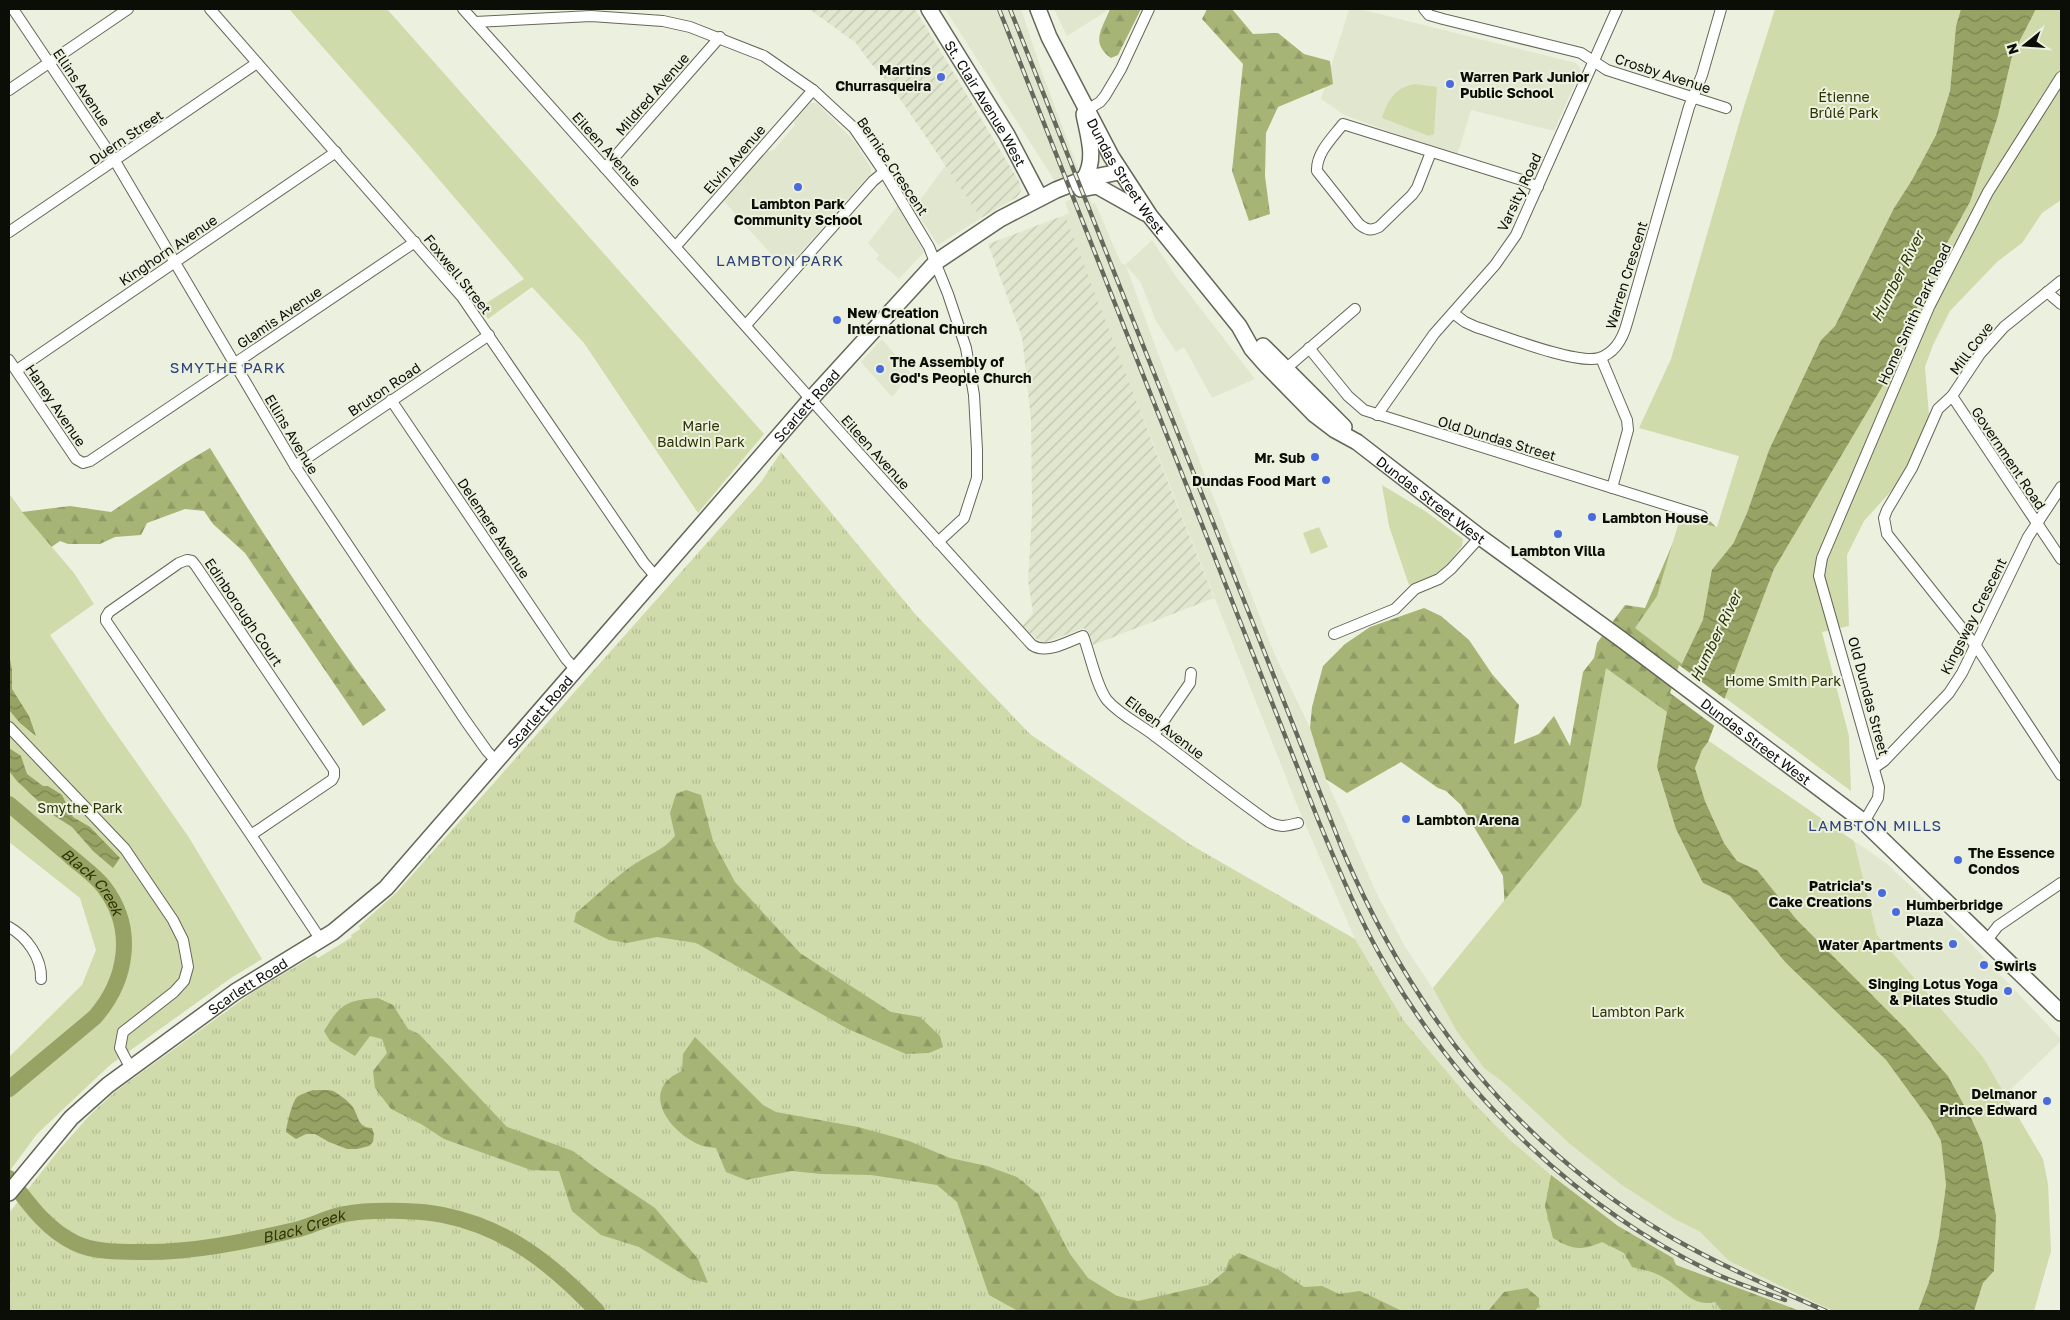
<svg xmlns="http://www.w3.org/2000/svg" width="2070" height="1320" font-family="'Golos Text',sans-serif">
<defs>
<pattern id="industrial-furrows" width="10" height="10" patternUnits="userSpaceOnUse" patternTransform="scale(1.25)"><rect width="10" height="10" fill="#e1e7ce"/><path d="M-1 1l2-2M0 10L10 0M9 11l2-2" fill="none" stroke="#c0c5af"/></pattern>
<pattern id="grass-tufts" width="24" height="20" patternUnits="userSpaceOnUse" patternTransform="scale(1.25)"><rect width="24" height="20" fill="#cfdbaa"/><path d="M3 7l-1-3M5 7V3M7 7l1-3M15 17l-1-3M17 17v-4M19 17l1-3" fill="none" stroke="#b0bb91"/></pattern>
<pattern id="forest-firs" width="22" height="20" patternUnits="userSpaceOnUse" patternTransform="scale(1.25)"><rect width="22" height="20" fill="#a6b475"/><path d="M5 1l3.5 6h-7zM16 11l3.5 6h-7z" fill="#8e9a64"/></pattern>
<pattern id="water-waves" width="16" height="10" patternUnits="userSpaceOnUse" patternTransform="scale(1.25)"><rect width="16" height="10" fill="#96a364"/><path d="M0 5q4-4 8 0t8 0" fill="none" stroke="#798350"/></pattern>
</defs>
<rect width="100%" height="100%" fill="#ecf1df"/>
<g fill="#e1e7ce">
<polygon points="945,9 1021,9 1042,72 1080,174 1056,183"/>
<polygon points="1054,9 1110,9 1067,36"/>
<polygon points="1349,9 1359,9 1576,63 1581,70 1554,131 1471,110 1457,156 1344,115 1321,99"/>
<polygon points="810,103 817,103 854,141 871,168 871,173 785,270 724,201 767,152 774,150 795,125 794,121"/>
<polygon points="946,165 981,218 938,245 914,208"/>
<polygon points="1087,192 1092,204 1095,203 1121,263 1125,265 1152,240 1177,278 1255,379 1212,398 1184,347 1176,352 1156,321 1140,281 1126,266 1161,362 1274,653 1310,728 1326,779 1376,892 1404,945 1441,1001 1456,1030 1484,1068 1504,1083 1570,1144 1622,1184 1676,1220 1699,1231 1729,1261 1813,1301 1826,1308 1824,1311 1800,1311 1675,1265 1673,1258 1618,1226 1551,1175 1509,1139 1470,1099 1404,1021 1355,939 1299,810 1110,335 1065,215 1069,213 1065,202"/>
<polygon points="898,205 924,252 899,279 876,259 879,255 868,243"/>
<polygon points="882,339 911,374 892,397 861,362"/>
<polygon points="1854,841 1885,862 1960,932 2061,1039 2061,1041 2005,1095 1983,1057 1877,935"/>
</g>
<g fill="url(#industrial-furrows)">
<polygon points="809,9 915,9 1020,183 1021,191 1017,197 981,218 894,90 869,61 856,43"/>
<polygon points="1065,215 1155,450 1214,598 1093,645 1084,628 1044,643 1035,638 1022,626 1033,613 1028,581 1032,514 1031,419 1022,337 988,244"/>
</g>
<polygon fill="url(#grass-tufts)" points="781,452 916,615 1030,734 1191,845 1355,939 1404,1021 1470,1099 1509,1139 1551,1175 1618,1226 1673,1258 1676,1265 1800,1311 9,1311 9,1213 59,1150 89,1116 116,1091 253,992 315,955 318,958 352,937 351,935 360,929 359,926 396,893 761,482"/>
<g fill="url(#forest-firs)">
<path d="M 1110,9 L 1141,9 L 1118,55 L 1111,58 C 1090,43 1102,29 1110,9 Z"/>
<polygon points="1207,9 1232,9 1253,34 1278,33 1304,54 1330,61 1333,84 1278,107 1266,133 1265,176 1270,214 1249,221 1232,171 1243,64 1202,19"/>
<path d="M 210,448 C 265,538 323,626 386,710 L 363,726 L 245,553 L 213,524 L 204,511 L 185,509 L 147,523 L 141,535 L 115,537 L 100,544 L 68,544 L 60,541 L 33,560 L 9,494 L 22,512 L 70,506 L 111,512 L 183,464 Z"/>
<polygon points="1705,516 1733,544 1667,712 1657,767 1505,911 1503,876 1461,805 1446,791 1438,788 1401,762 1347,793 1326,779 1310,728 1312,707 1323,666 1345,644 1370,627 1424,608 1441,616 1469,640 1492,674 1519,705 1514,744 1539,734 1554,716 1570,746 1583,672 1594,658 1597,643 1625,605 1645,608 1681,524"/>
<path d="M 686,790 L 701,795 L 713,841 L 735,882 L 800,953 L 891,1012 L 920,1017 L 940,1036 L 943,1047 L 929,1053 L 906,1054 L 848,1029 L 696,943 L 657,937 L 627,943 L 609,940 L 574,922 L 576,913 C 594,898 611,881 630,867 C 645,856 663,851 675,836 L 670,813 L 676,794 Z"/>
<path d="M 378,998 L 393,1005 L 408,1029 L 419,1034 L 507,1127 L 573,1151 L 598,1170 L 655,1208 L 698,1259 L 708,1283 L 690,1279 L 639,1247 L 601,1235 L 572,1211 L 559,1171 L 531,1170 L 444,1139 L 421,1124 L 391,1109 L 375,1088 L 373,1071 L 387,1053 L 382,1039 L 370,1036 L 355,1056 L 330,1041 L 324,1031 C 340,1004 347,1000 378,998 Z"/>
<path d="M 695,1037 L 763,1105 L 776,1112 L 858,1127 L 909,1141 L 950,1158 L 987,1166 L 1017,1177 L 1039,1195 L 1070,1254 L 1088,1278 L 1117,1296 L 1138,1301 L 1208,1285 L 1225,1271 L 1229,1260 L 1239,1253 L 1279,1270 L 1304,1287 L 1322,1286 L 1339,1294 L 1360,1291 L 1402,1311 L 1018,1311 L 989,1295 L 957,1202 L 937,1185 L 871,1175 L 821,1174 L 792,1171 L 746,1180 L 726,1172 L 716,1148 C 711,1147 705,1147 700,1145 C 669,1132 638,1090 682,1071 L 683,1054 Z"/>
<path d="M 1551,1175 L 1618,1226 L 1673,1258 L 1676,1265 L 1800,1311 L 1722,1311 L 1715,1302 C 1692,1307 1684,1290 1666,1279 C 1656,1272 1644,1270 1632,1267 L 1624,1253 L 1602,1242 C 1581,1251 1572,1250 1553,1238 L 1545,1206 Z"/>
<polygon points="1527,1288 1539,1298 1539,1306 1535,1311 1488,1311 1504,1292"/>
</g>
<g fill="#cfdbaa">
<polygon points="289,9 387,9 764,434 698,513 584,343 532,287 488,319 480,307 524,279 413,149"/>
<polygon points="1775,9 1961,9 1956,26 1950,91 1936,135 1912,180 1894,208 1835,326 1821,340 1769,450 1747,513 1733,544 1712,570 1703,620 1682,664 1635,628 1657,596 1680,518 1717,527 1739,456 1639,428 1671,359 1742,113"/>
<polygon points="2036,9 2061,9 2061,200 2042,213 2022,243 1997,262 1950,311 1933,345 1925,367 1929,415 1915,451 1902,479 1864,521 1847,555 1849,626 1822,632 1849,736 1851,791 1724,697 1774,569 1885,382 1938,259 1970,202 1998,116 2012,56"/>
<path d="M 1415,84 L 1437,87 L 1434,134 L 1429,136 L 1382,118 C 1388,99 1395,88 1415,84 Z"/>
<polygon points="1382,485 1425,511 1463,539 1462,546 1441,572 1409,585 1389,526"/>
<polygon points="9,494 22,512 74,573 94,604 50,635 106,719 188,836 262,959 231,978 110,1065 37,1134 9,1172 9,1057 82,985 96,950 80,898 9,842"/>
<polygon points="1319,527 1328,547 1311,554 1303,533"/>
<polygon points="1606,668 1667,712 1657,767 1703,883 1730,896 1786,963 1886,1060 1929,1119 1941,1141 1946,1185 1939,1236 1929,1282 1918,1311 1833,1311 1729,1261 1699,1231 1676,1220 1622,1185 1570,1144 1504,1083 1484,1068 1456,1030 1433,988 1581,806"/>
<polygon points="1709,741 1854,841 1877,935 1983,1057 2043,1159 2048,1184 2051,1251 2034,1311 1974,1311 1983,1283 1994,1271 1982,1142 1971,1118 1948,1076 1905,1028 1797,920 1757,870 1737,861 1724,843 1705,801 1695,768 1702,750"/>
</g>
<g fill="url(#water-waves)">
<polygon points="1961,9 2036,9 2012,56 1998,116 1970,202 1938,259 1885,382 1774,569 1708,742 1702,750 1695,768 1705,801 1724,843 1737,861 1757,870 1797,920 1905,1028 1948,1076 1971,1118 1982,1142 1996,1216 1994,1271 1983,1283 1974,1311 1918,1311 1929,1282 1939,1236 1946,1185 1941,1141 1929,1119 1886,1060 1786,963 1730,896 1703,883 1676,829 1657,767 1667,712 1682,664 1703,620 1712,570 1733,544 1747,513 1769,450 1821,340 1835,326 1894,208 1912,180 1936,135 1950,91 1956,26"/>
<polygon points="9,654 12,670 12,689 29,716 36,736 20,723 9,710"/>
<polygon points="9,748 21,756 27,774 43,786 48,786 62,795 73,817 90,827 120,858 113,868 93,851 72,827 53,815 17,781 9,771"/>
<path d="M 313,1090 C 319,1091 327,1089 333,1091 C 339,1094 348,1101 352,1106 C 359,1115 357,1128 372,1128 L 374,1134 L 373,1142 L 369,1146 L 357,1149 L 347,1149 L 329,1142 L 315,1134 L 306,1134 L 296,1139 L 286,1132 C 287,1124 292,1102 297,1097 C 301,1094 308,1092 313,1090 Z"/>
</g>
<polygon fill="#ecf1df" points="1679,665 1726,700 1716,727 1670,693"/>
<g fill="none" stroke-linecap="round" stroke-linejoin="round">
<g stroke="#96a364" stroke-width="16">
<path id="s1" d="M 9,804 C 29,821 50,839 70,856 C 81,866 95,875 104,887 C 136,929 127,980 95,1017 L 9,1089"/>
<path id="s2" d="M 9,1178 C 28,1203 46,1229 75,1243 C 93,1252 120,1252 139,1252 C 192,1253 243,1242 295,1230 C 312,1226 328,1217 345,1214 C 369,1209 420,1210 443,1215 C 508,1228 553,1265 597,1311"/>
</g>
<defs>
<g id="street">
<polyline points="13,9 115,161 295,466 465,720 487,751 497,762"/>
<polyline points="210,9 462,297 644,563 657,578"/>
<path d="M 463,9 C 653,220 840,435 1032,645 C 1046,655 1069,641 1083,636 C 1090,653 1096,686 1107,700 C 1121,716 1140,724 1156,737 C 1194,765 1230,795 1269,822 C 1280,828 1286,826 1298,823"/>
<polyline points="1424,9 1429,15 1443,19 1581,53 1607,70 1726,108"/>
<polyline points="475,22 591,16 663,21 690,27 764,56 813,90 854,128 884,172 929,247 948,294 966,348 974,395 977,450 977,478 964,518 938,542"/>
<polyline points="9,90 128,9"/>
<polyline points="1087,110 1100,102 1105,96 1121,69 1149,9"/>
<path d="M 1431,152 L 1417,188 L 1412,195 L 1379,227 C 1371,231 1366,230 1359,224 L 1317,171 C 1316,153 1333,137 1343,124 L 1525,181 L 1538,187"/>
<polyline points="605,168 720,37"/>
<polyline points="9,232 257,63"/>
<polyline points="676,246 813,90"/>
<polyline points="2061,281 2004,327 1980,354 1952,396 1938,409 1912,468 1887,510 1884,518 1887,534 1976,646 2061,775"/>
<polyline points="2047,292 2061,304"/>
<path d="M 1453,313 L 1465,322 L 1476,327 C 1501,335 1577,365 1599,358 C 1615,353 1623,338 1627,323 L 1689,107 L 1702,75 L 1721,9"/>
<polyline points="746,325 873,181 884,172"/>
<polyline points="1309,348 1348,396 1364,410 1702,516"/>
<polyline points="1601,358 1627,420 1628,430 1612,488"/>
<polyline points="9,360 76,459 83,463 90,461 415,242"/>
<polyline points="17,370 336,152"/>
<polyline points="1282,372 1355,309"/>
<polyline points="1952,396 2061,559"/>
<polyline points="391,400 566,659 576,670"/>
<polyline points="1377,415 1434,334 1495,265 1516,235 1617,9"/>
<polyline points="295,466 489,335"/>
<polyline points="1334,634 1395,609 1415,589 1439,579 1451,569 1480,537"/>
<polyline points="9,727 125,849 173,920 183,940 188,967 184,981 174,992 123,1032 120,1048 130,1067"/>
<polyline points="1154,735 1190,683 1191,673"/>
<polyline points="1874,768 1884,761 1949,693 1962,673 2028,537 2061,487"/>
<polyline points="1864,822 1878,798 1879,787 1819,576 1822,558 1929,307 1988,192 2061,77"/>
<polyline points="251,835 106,621 106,617 109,612 179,563 187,560 192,561 196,566 334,770 334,776 332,780 251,835 321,940"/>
<path d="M 9,927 C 27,937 42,958 41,979"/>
<polyline points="1987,940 1998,926 2061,883"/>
</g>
<g id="secondary">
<path id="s3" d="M 929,9 L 1007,135 L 1040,198"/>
<path id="s4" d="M 1038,9 L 1049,37 L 1111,156 L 1150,216 L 1239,326 L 1252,349 L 1267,366 L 1314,414 L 1335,430 L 1357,442 L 1480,537 L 1621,639 L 1864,822 L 2061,1013"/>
<path d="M 1084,114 C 1088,136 1097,159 1084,179"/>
<polyline points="1081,189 1097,186 1145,213"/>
<polyline points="1263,346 1344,427"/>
<path id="s5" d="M 9,1193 L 71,1118 L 108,1085 L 235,992 L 333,932 L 386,888 L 810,400 L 936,262 L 1000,219 L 1056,190 L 1084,179 L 1119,172"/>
</g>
</defs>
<use href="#street" stroke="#636758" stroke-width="12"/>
<use href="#secondary" stroke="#636758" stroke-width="18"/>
<use href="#street" stroke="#fff" stroke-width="10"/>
<use href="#secondary" stroke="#fff" stroke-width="15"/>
<defs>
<g id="rail">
<path d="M 999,9 L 1319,822 C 1340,872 1360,922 1388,969 C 1464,1098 1579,1209 1714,1273 C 1737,1284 1761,1291 1785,1300"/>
<path d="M 1010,9 L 1343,851 C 1413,1014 1515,1144 1669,1236 C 1719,1265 1773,1288 1826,1311"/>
</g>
</defs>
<use href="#rail" stroke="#65685d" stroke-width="4.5"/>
<use href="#rail" stroke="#ecf1df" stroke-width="2.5" stroke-dasharray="8" stroke-linecap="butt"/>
</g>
<g fill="#4a6bde" stroke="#ecf1df" stroke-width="2">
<circle cx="941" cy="77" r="5"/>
<circle cx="1450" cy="84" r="5"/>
<circle cx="798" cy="187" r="5"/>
<circle cx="837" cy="320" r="5"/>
<circle cx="880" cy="369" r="5"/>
<circle cx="1315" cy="457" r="5"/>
<circle cx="1326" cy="480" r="5"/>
<circle cx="1592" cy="517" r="5"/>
<circle cx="1558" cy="534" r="5"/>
<circle cx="1406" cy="819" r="5"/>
<circle cx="1958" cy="860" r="5"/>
<circle cx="1882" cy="893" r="5"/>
<circle cx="1896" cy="912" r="5"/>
<circle cx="1953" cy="944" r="5"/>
<circle cx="1984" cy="965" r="5"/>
<circle cx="2008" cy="991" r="5"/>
<circle cx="2047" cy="1101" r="5"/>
</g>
<g text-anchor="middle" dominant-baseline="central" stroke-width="4" stroke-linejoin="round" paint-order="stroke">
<g font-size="14" font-weight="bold" fill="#0b0d07" stroke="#ecf1df" text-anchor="start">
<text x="931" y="69" text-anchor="end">Martins<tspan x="931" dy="16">Churrasqueira</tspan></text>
<text x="1460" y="76">Warren Park Junior<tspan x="1460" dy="16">Public School</tspan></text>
<text x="798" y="203" text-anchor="middle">Lambton Park<tspan x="798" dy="16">Community School</tspan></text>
<text x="847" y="312">New Creation<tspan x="847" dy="16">International Church</tspan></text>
<text x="890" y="361">The Assembly of<tspan x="890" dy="16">God's People Church</tspan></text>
<text x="1305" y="457" text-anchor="end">Mr. Sub</text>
<text x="1316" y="480" text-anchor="end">Dundas Food Mart</text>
<text x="1602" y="517">Lambton House</text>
<text x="1558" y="550" text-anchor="middle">Lambton Villa</text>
<text x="1416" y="819">Lambton Arena</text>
<text x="1968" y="852">The Essence<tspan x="1968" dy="16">Condos</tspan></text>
<text x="1872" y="885" text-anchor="end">Patricia's<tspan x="1872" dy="16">Cake Creations</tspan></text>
<text x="1906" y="904">Humberbridge<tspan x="1906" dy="16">Plaza</tspan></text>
<text x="1943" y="944" text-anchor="end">Water Apartments</text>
<text x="1994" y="965">Swirls</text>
<text x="1998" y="983" text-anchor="end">Singing Lotus Yoga<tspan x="1998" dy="16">&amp; Pilates Studio</tspan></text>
<text x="2037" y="1093" text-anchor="end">Delmanor<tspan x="2037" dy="16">Prince Edward</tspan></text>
</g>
<g font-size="14" fill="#0b0d07" stroke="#ecf1df">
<text transform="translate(1663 73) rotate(18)">Crosby Avenue</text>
<text transform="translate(82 87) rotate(56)">Ellins Avenue</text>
<text transform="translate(652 94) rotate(-49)">Mildred Avenue</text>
<text stroke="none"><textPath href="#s3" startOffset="110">St. Clair Avenue West</textPath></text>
<text transform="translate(126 137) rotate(-34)">Duern Street</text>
<text transform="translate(607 149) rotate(48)">Eileen Avenue</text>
<text transform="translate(734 159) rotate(-49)">Elvin Avenue</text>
<text transform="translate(893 166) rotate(56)">Bernice Crescent</text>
<text stroke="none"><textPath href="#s4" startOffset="189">Dundas Street West</textPath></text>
<text transform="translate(1519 192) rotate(-65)">Varsity Road</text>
<text transform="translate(168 250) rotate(-34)">Kinghorn Avenue</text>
<text transform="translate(458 274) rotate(51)">Foxwell Street</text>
<text transform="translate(1626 275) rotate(-73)">Warren Crescent</text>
<text transform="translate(1914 314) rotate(-65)">Home Smith Park Road</text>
<text transform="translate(279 317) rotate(-34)">Glamis Avenue</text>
<text transform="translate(1971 348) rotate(-53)">Mill Cove</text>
<text transform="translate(384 389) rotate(-34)">Bruton Road</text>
<text transform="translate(56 405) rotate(56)">Haney Avenue</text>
<text stroke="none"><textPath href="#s5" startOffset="1128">Scarlett Road</textPath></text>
<text transform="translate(292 434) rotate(59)">Ellins Avenue</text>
<text transform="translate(1497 438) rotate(17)">Old Dundas Street</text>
<text transform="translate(876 452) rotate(48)">Eileen Avenue</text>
<text transform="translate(2009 458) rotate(56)">Government Road</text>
<text stroke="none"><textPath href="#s4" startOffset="639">Dundas Street West</textPath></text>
<text transform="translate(494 528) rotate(56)">Delemere Avenue</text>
<text transform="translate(244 612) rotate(56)">Edinborough Court</text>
<text transform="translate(1973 616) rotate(-63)">Kingsway Crescent</text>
<text transform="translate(1869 696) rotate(75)">Old Dundas Street</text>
<text stroke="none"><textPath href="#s5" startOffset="722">Scarlett Road</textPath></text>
<text transform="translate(1165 727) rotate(37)">Eileen Avenue</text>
<text stroke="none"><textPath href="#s4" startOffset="1044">Dundas Street West</textPath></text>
<text stroke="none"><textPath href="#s5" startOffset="318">Scarlett Road</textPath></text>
</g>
<g font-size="14" fill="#2c3301" stroke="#ecf1df">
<text x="1844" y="96">Étienne<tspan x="1844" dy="16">Brûlé Park</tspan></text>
<text x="701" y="425">Marie<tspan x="701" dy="16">Baldwin Park</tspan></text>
<text x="1783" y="680">Home Smith Park</text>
<text x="80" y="807">Smythe Park</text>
<text x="1638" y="1011">Lambton Park</text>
</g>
<g font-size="15" letter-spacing="1" fill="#2f417b" stroke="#ecf1df">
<text x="780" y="260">LAMBTON PARK</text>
<text x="228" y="367">SMYTHE PARK</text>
<text x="1875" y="825">LAMBTON MILLS</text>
</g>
<g font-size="15" font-style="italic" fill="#2d3502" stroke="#ecf1df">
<text transform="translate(1897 276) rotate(-63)">Humber River</text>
<text transform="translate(1715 636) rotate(-64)">Humber River</text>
<text stroke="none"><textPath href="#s1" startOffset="115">Black Creek</textPath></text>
<text stroke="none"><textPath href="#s2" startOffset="326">Black Creek</textPath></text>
</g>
</g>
<rect width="2070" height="1320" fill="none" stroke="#0b0d07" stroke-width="20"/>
<g transform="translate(2025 45) rotate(253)" stroke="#ecf1df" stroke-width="4" paint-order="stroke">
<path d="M0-4L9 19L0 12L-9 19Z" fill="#0b0d07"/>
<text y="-8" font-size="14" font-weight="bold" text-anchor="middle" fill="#0b0d07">N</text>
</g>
</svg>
